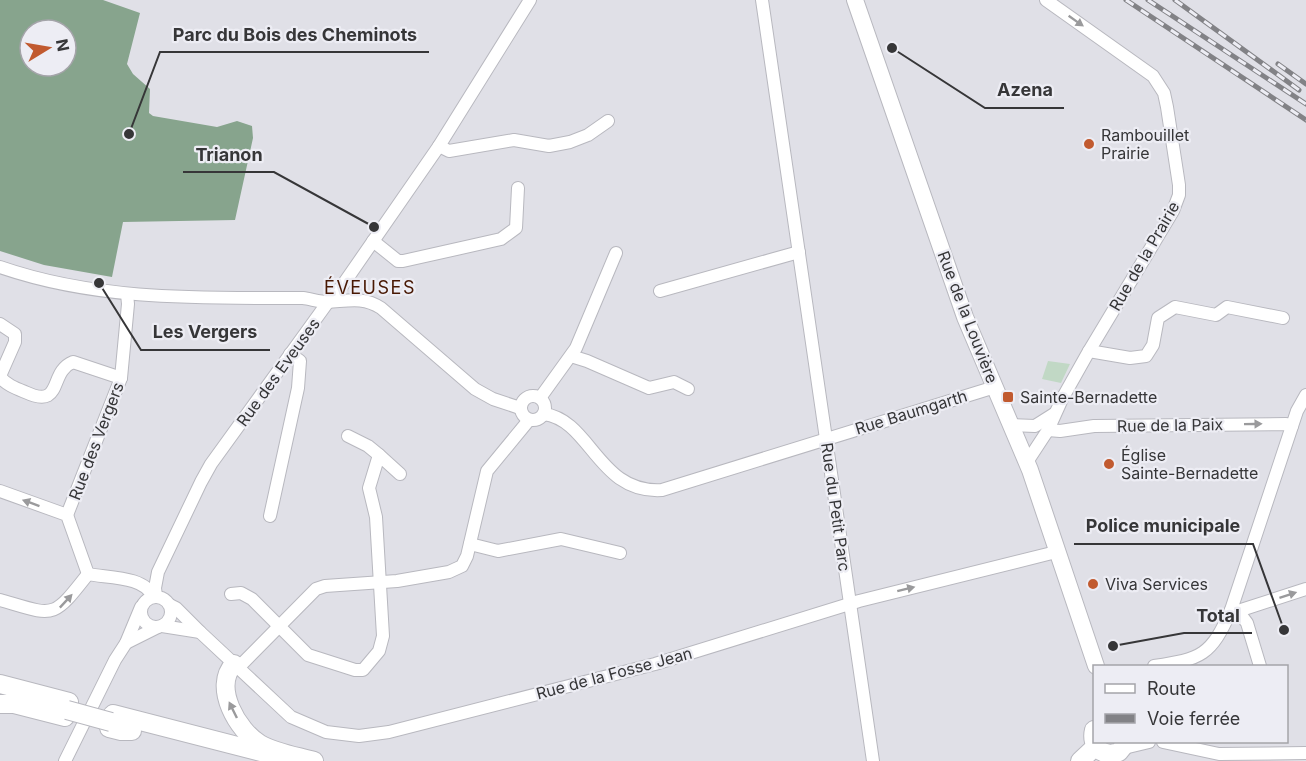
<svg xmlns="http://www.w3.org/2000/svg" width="1306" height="761" font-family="Inter,sans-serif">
<rect width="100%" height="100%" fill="#e0e0e7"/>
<polygon fill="#c1d8c5" points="1048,361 1070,364 1061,383 1042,379"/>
<path fill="#87a48d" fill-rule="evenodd" d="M 0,0 L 103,0 L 140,13 L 127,64 L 133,74 L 150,89 L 149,113 L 153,116 L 217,127 L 237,121 L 252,126 L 253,138 L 235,220 L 123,222 L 112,277 L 44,265 L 0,251 ZM 30,30 L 66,30 L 66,66 L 30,66 Z"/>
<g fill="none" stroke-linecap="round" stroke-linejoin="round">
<defs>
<g id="street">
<polyline points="762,0 873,761"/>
<polyline points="439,146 449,151 514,140 549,146 570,142 588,135 608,121"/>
<polyline points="373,241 398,261 403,261 501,239 516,228 518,188"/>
<path d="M 0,267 C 98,301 201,298 303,298 C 311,299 320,302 328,302 C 347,301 363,296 381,308 L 475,389 L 493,399 L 520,408"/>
<polyline points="660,291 799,252"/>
<polyline points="0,324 15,334 15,342 0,376"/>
<polyline points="1089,351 1130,358 1146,356 1153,345 1158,318 1175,307 1216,315 1227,307 1283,318"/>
<polyline points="571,356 587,361 649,388 674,382 688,389"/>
<path d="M 0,377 C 7,385 15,388 25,392 C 64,410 48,372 73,362 L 121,378"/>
<circle cx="533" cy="408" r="12"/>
<polyline points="540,398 576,348 616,253"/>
<path d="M 544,414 C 591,420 598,494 662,490 L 995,387"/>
<polyline points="1012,425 1035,426 1054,414"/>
<polyline points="1048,430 1060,431 1094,426 1286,424 1292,426"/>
<polyline points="348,436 368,446 379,455"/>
<polyline points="1027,462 1048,430 1062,399 1089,351 1173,211 1179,195 1179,185 1167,107 1164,93 1153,76 1046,0"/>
<polyline points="0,491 67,515 88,574"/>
<polyline points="67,515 121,378 128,304 127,294"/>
<polyline points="270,516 298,388 300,361 290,354"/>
<polyline points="470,544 498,551 561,539 620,553"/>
<path d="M 88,574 C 108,578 145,576 153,597"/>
<polyline points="231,594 241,593 252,599 308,655 355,670 363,670 379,651 383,636 376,517 369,488 379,455 400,474"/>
<polyline points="156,596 155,588 158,572 201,482 211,464 328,302 342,286 439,146 530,0"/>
<circle cx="156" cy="612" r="15"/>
<path d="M 0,600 C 55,616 52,620 88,574"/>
<polyline points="170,605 176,608 200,632 291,717 326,732 359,736 389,732 655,664 859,601 1056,552"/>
<polyline points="1231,610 1238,611 1306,589"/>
<polyline points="1238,611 1247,623 1260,666"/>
<polyline points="162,626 200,632"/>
<polyline points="126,643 158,627"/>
<path d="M 1154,666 C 1201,659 1211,656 1231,610 L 1297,411 L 1306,395"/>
<polyline points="238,668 316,589 325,586 397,581 449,572 462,566 467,556 487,471 529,420"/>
<polyline points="1163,742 1219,754 1306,753"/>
<polyline points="1124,748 1149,742"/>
<polyline points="65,761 115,660 126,643 141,607"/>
</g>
<polyline id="secondary" points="855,0 965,317 1030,470 1096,666"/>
<g id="primary">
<path d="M 234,664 C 212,687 238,731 260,744 C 276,753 296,756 314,761"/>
<polyline points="0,684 69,702"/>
<polyline points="0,704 14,704 65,717"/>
<polyline points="113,714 296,761"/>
<polyline points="109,728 121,731 132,731"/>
<path d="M 1094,730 C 1090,746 1102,758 1119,752 L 1127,742"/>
<polyline points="1080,761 1096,746"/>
</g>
</defs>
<use href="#street" stroke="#b8b8bf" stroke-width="14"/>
<use href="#secondary" stroke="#b8b8bf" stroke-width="18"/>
<use href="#primary" stroke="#b8b8bf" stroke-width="20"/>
<use href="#street" stroke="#fff" stroke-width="12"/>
<use href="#secondary" stroke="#fff" stroke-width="16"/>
<use href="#primary" stroke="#fff" stroke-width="18"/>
<defs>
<g id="rail">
<polyline points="1126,0 1306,120"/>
<polyline points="1148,0 1306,104"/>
<polyline points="1175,0 1299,90"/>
<polyline points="1278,64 1306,84"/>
</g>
</defs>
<use href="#rail" stroke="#828286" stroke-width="5"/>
<use href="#rail" stroke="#ededf4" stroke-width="3" stroke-dasharray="9" stroke-linecap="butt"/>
<defs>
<polyline id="primary-bridge" points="67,710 111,722"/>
</defs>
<use href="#primary-bridge" stroke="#b8b8bf" stroke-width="20" stroke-linecap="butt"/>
<use href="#primary-bridge" stroke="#fff" stroke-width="18"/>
</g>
<defs><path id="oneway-solid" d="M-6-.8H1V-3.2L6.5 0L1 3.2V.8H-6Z" transform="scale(1.5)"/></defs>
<g fill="#9a9a9c">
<use href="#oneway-solid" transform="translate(1076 21) rotate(35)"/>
<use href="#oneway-solid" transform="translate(1253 424) rotate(-1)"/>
<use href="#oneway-solid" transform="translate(31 503) rotate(-160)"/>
<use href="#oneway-solid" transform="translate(906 589) rotate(-14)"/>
<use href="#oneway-solid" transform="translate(1288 595) rotate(-18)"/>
<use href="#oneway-solid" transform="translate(66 601) rotate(-47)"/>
<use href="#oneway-solid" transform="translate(233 710) rotate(-116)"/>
</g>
<g fill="#c15a2f" stroke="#ededf4" stroke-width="2">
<circle cx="1089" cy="144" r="6"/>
<rect x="1002" y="391" width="12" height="12" rx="3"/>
<circle cx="1109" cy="464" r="6"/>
<circle cx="1093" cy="584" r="6"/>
</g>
<g text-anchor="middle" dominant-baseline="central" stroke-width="4.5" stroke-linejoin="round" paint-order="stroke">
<g font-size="16" fill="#363638" stroke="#ededf4" text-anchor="start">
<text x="1101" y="135">Rambouillet<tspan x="1101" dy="18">Prairie</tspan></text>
<text x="1020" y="397">Sainte-Bernadette</text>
<text x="1121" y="455">Église<tspan x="1121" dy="18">Sainte-Bernadette</tspan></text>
<text x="1105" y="584">Viva Services</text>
</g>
<g font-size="16" fill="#363638" stroke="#ededf4">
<text transform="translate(1144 256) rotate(-60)">Rue de la Prairie</text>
<text transform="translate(968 317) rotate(69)">Rue de la Louvière</text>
<text transform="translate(278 372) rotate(-54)">Rue des Eveuses</text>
<text transform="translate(911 412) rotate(-17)">Rue Baumgarth</text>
<text transform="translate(1170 425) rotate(-1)">Rue de la Paix</text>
<text transform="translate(96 441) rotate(-69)">Rue des Vergers</text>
<text transform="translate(836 507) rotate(82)">Rue du Petit Parc</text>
<text transform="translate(614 673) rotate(-15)">Rue de la Fosse Jean</text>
</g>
<g font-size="18" letter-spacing="1.5" fill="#481803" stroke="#ededf4">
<text x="370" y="287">ÉVEUSES</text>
</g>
</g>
<path fill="none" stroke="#363638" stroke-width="2" d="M129 134L160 52H429M892 48L985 108H1064M374 227L274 172H183M99 283L141 350H270M1284 630L1253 544H1074M1113 646L1184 633H1252"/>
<g fill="#363638" stroke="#ededf4" stroke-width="2">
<circle cx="129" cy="134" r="6"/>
<circle cx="892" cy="48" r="6"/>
<circle cx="374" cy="227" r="6"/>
<circle cx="99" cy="283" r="6"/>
<circle cx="1284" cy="630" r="6"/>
<circle cx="1113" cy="646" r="6"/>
</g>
<g font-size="18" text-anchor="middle" font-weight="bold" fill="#363638" stroke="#ededf4" stroke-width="4.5" stroke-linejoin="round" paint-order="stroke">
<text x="295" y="41">Parc du Bois des Cheminots</text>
<text x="1025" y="96">Azena</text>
<text x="229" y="161">Trianon</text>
<text x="205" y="338">Les Vergers</text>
<text x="1163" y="532">Police municipale</text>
<text x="1218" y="622">Total</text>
</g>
<rect x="1093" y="665" width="195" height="78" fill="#ededf4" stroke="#a4a4a9" stroke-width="1.5"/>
<rect x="1105" y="684" width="30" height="9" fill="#ffffff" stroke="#a4a4a9" stroke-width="1.5"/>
<text x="1147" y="695" font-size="18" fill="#363638">Route</text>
<rect x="1105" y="714" width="30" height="9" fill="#828286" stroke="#a4a4a9" stroke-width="1.5"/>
<text x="1147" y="725" font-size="18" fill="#363638">Voie ferrée</text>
<g transform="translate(48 48) rotate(79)"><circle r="28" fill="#ededf4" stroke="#a4a4a9" stroke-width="1.5"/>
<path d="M0-4.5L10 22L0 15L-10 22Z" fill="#c15a2f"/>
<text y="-9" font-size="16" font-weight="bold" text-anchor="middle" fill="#363638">N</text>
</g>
</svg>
